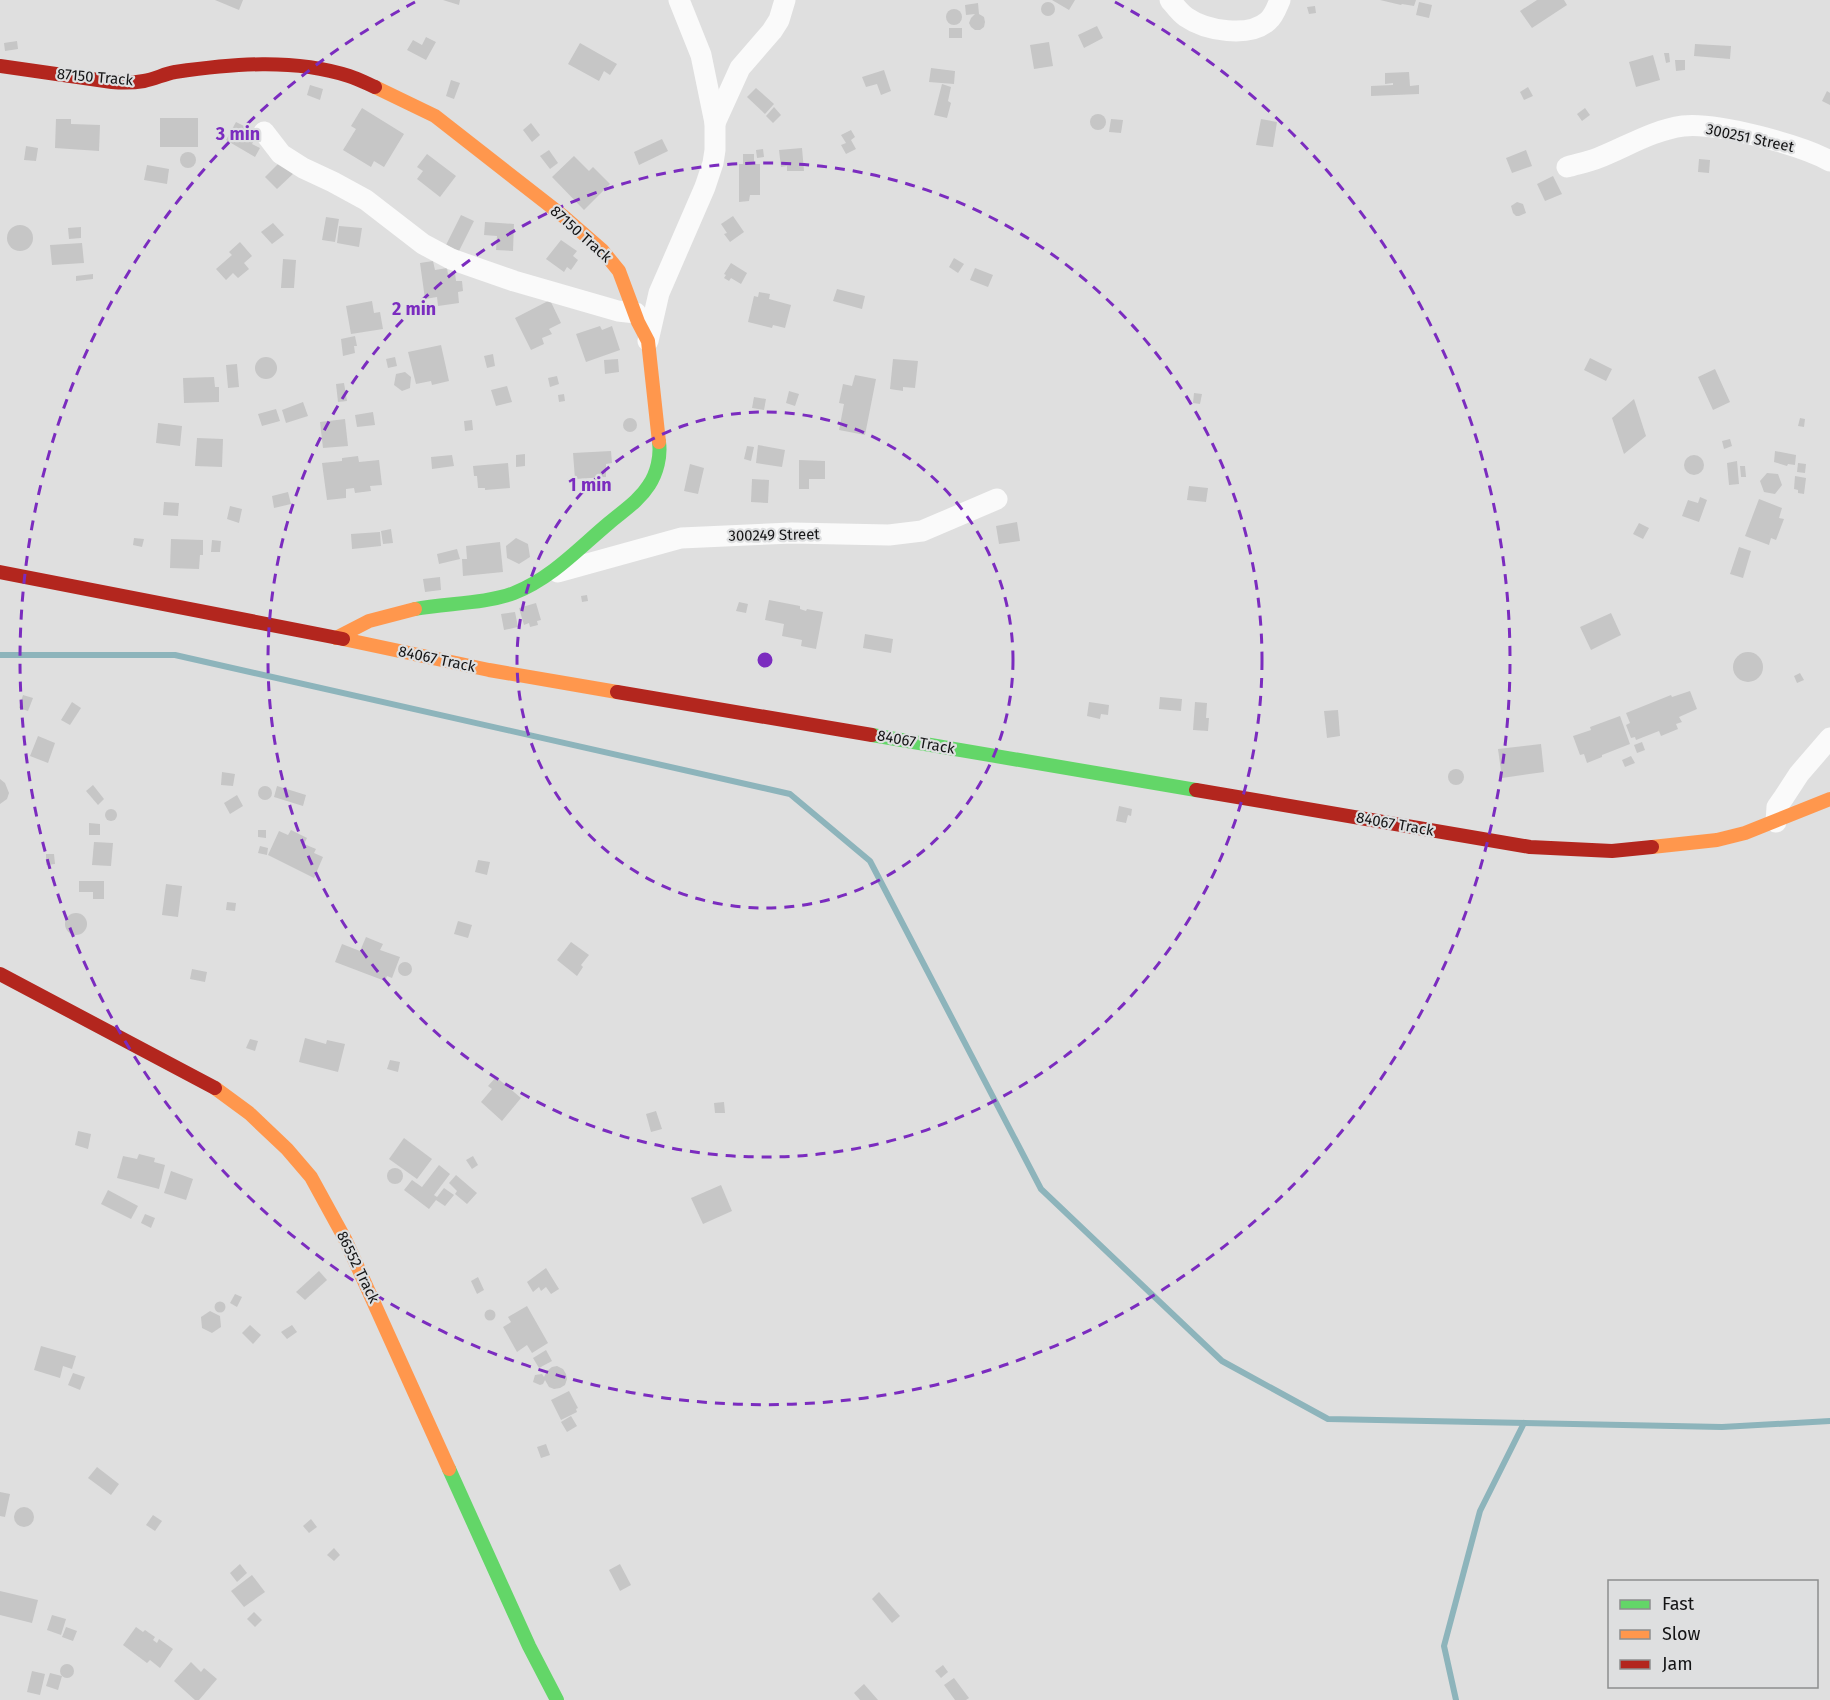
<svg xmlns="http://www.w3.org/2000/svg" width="1830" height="1700" font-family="'Fira Sans',sans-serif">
<rect width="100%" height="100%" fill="#dfdfdf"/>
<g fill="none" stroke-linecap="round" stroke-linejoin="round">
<g stroke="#8db4bb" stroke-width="6">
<polyline points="0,655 175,655 790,794 870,861 1041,1189 1222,1361 1328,1419 1722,1427 1830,1421"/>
<polyline points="1456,1700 1444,1646 1480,1511 1524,1423"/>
</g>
</g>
<g fill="#c6c6c6">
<polygon points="215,0 243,0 239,10"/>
<polygon points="443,0 460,0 459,5"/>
<polygon points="1052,0 1075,0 1069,10"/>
<polygon points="1380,0 1416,0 1414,6 1402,4 1401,5"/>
<polygon points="1537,0 1564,0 1567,5 1532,28 1520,11"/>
<circle cx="1048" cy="9" r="7"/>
<polygon points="1419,2 1432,5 1429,18 1416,15"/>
<polygon points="978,3 979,14 984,17 985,22 984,27 980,30 975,30 971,27 969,23 971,18 975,14 966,15 965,5"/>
<polygon points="1315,6 1316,13 1309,14 1307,7"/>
<circle cx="954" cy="17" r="8"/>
<polygon points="1097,26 1103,38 1084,48 1078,35"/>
<rect x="949" y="28" width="13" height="10"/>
<polygon points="426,37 436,42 426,60 407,50 413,40 422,45"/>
<polygon points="17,41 18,49 5,51 4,43"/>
<polygon points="1049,42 1053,66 1034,69 1030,45"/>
<polygon points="580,43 617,64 610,75 604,71 599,81 568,64"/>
<polygon points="1695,44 1731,46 1730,59 1694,56"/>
<polygon points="1664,53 1669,53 1670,62 1666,63"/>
<polygon points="1653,55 1660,80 1636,87 1629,62"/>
<polygon points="1675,60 1685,60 1685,70 1676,71"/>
<polygon points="931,68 955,71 954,84 929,82"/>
<polygon points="884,70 891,91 881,95 877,84 866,87 862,77"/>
<polygon points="1409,72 1410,86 1419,85 1419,94 1371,96 1371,86 1393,85 1393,83 1385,84 1385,73"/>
<polygon points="451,80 460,83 454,99 446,96"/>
<polygon points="942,84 951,87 948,101 951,103 947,118 934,115"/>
<polygon points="310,85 323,89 320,100 307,95"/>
<polygon points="1528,87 1533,96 1524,100 1520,92"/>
<polygon points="756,88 774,104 765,114 747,97"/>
<polygon points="1827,91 1830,93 1830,105 1822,101"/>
<polygon points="774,107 781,115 773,123 766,116"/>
<polygon points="362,108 404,134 384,167 374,161 371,167 343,150 356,129 351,126"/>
<polygon points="1585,108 1590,115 1582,121 1577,114"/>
<circle cx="1098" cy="122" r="8"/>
<rect x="160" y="118" width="38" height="29"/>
<polygon points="56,119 71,119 71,124 100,125 99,151 55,148"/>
<polygon points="1111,119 1123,120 1121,133 1109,132"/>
<polygon points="1261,119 1277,122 1273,147 1256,145"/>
<polygon points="236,122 258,133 252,144 260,148 255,157 226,140"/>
<polygon points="531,123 540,135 532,142 523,130"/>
<polygon points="851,130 855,137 851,140 856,149 846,154 841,145 846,143 841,135"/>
<polygon points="662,139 668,151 639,165 634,152"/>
<polygon points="26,146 38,148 36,161 24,160"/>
<polygon points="802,148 804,171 787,171 787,166 781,167 779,150"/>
<polygon points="763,149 764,157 757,158 756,150"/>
<polygon points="549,150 558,163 550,169 540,156"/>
<polygon points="1526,150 1532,166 1512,173 1506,158"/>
<circle cx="188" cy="160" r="8"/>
<polygon points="427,154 456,176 440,197 417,179 423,171 417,167"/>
<polygon points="743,154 754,154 754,164 760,164 760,195 750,195 749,201 739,202 739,164 743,164"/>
<polygon points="574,156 589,171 593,167 610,184 584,210 552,177"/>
<polygon points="283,159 295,172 277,189 265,177"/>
<polygon points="1699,159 1710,160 1709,173 1698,172"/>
<polygon points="147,165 169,169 167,184 144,180"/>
<polygon points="1553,176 1562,194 1545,201 1537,184"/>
<polygon points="1517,202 1523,204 1526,213 1519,216 1516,216 1513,213 1511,206"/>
<polygon points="461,215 474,221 459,251 446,245"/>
<polygon points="733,216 744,232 730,242 724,234 727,233 721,224"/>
<polygon points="326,217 339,219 335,242 322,240"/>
<polygon points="485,222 514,224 513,251 496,250 497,236 484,235"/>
<polygon points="273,223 284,235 272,244 261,232"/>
<circle cx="20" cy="238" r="13"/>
<polygon points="339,226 362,228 359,247 337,243"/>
<polygon points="81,227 81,238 69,239 68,228"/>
<polygon points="561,240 577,251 573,256 578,260 571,270 567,267 564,272 546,259"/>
<polygon points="240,242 252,256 244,263 249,269 238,278 233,273 226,280 216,269 232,255 229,252"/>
<polygon points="82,243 84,263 52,265 50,245"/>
<polygon points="954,258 964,264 958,273 949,267"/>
<polygon points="283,259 296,260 294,288 281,288"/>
<polygon points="433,261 435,270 447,268 448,274 455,273 456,281 462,281 463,291 458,292 459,303 438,306 437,297 425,299 420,263"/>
<polygon points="731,263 747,273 741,284 731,278 729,281 724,278 726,275 724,274"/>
<polygon points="975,268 993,275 988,287 970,280"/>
<polygon points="93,274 93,279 76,281 76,276"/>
<polygon points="837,289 865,296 862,309 833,301"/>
<polygon points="759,292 770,294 769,299 791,305 785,328 773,325 772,328 748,322 754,296 758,297"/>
<polygon points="550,300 561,323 549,329 552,334 542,338 544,344 531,350 515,318"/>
<polygon points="372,301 374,313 380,312 383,329 351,334 346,306"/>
<polygon points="600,326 602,330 612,326 620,350 586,362 576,334"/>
<polygon points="355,336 357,346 354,346 355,353 343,356 341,339"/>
<polygon points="441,345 449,381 432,385 431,381 416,384 408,352"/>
<polygon points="493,354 495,366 487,368 484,356"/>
<polygon points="395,357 397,366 388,368 386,359"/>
<circle cx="266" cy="368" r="11"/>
<polygon points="1590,358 1612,369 1606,381 1584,370"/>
<polygon points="618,359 619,372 605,374 604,360"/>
<polygon points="893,359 918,361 915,388 903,387 903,391 890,389"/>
<polygon points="237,364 239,387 228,388 226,365"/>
<polygon points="1715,369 1730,402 1713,410 1698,377"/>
<polygon points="405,372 411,377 410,388 402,391 394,385 396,374"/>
<polygon points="855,375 876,379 865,435 839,430 844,404 839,403 843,384 852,386"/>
<polygon points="557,376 559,384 550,387 548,378"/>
<polygon points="214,377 215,387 219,387 219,402 184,403 183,378"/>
<polygon points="344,383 347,401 338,402 336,384"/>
<polygon points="507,386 512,402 496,406 491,390"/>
<polygon points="789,391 799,394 795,406 786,403"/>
<polygon points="1194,393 1202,394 1200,404 1193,403"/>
<polygon points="564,394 565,401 559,402 558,395"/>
<polygon points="754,397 766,399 764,410 752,408"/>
<polygon points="1634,399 1646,436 1624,454 1612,418"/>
<polygon points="303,402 308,416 286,423 282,410"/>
<polygon points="276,409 280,421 262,426 258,414"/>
<polygon points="373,412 375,425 357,427 355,415"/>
<circle cx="630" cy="425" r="7"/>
<polygon points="1800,418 1805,419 1804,427 1798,426"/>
<polygon points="345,419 348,446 323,448 320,422"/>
<polygon points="472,420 473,430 465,431 464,421"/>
<polygon points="158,423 182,426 180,446 156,443"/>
<polygon points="197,438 223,439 222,467 195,466"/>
<polygon points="1730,439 1732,446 1724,449 1722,441"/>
<polygon points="758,445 785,450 782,467 756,463"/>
<polygon points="747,446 754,447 751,461 744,459"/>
<polygon points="611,451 612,463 606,464 606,477 575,479 573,453"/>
<polygon points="1775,451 1796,455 1795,465 1788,464 1787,466 1774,462"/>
<polygon points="525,454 525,466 516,467 516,455"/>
<circle cx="1694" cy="465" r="10"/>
<polygon points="452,455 454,466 432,469 431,457"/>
<polygon points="358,456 359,462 379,460 382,485 370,486 371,491 355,493 354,488 346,489 346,498 327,500 322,463 342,461 342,458"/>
<polygon points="799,460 825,461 825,479 809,479 809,489 799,489"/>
<polygon points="1737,461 1739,484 1729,485 1727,463"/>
<polygon points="508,463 510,488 485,490 485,488 478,488 477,476 474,476 473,466"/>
<polygon points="1798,463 1806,464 1805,473 1797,472"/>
<polygon points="690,464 704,468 698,494 684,491"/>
<polygon points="1740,466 1745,466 1746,477 1741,477"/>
<polygon points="1767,473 1778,474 1782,485 1775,494 1764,492 1760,481"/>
<polygon points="1795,476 1806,478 1804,494 1798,493 1798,490 1794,489"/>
<polygon points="752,479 769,480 768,503 751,502"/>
<polygon points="1189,486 1208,488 1206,502 1187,500"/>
<polygon points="288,492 291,504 274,508 272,496"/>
<polygon points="1700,497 1707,500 1699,522 1682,516 1688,500 1698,503"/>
<polygon points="1759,499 1782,508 1779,518 1784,519 1776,540 1771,538 1769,545 1745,536"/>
<polygon points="164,502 179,503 178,516 163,515"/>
<polygon points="230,506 242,509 239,523 227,519"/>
<polygon points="1017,522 1020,541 999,544 996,526"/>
<polygon points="1639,523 1649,528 1643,539 1633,534"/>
<polygon points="391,529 393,543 383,544 381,531"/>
<polygon points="380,532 381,546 352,549 351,534"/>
<polygon points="134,538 144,539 142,547 133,545"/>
<polygon points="516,538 528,544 530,557 519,564 507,558 506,546"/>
<polygon points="171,539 203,540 203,555 200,555 199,569 170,568"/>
<polygon points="212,540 221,541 220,552 211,552"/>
<polygon points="500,542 503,572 463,576 462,559 467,559 466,546"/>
<polygon points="1739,547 1751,551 1743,578 1730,574"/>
<polygon points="457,549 460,559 439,564 437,554"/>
<polygon points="440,577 441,590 425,592 423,579"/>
<polygon points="587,595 588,601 582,602 581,596"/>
<polygon points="769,600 800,606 800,609 806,611 807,609 823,612 816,649 801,646 802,640 782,636 784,624 765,620"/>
<polygon points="739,602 748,604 746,613 736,611"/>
<polygon points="536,603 541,620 537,621 538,625 530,627 529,623 524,625 519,608"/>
<polygon points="515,612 518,627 504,630 501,614"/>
<polygon points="1611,613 1621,635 1591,650 1580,627"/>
<polygon points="865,634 893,639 891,653 863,648"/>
<circle cx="1748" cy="667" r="15"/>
<polygon points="1800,673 1804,680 1797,683 1794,676"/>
<polygon points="1690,691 1697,709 1679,717 1682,722 1676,724 1678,729 1661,736 1659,731 1636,740 1635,737 1631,738 1626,725 1630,723 1626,713 1671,695 1672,697"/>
<polygon points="23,695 33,698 28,711 19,708"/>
<polygon points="1160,697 1182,699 1181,711 1159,709"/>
<polygon points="72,702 81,708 70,725 61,720"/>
<polygon points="1089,702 1109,705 1108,715 1101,714 1100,719 1087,716"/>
<polygon points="1195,702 1207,703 1206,718 1209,718 1208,731 1193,730"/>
<polygon points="1338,710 1340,736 1327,738 1324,711"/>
<polygon points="1620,716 1630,744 1602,755 1602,757 1587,763 1584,754 1580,755 1573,736 1591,730 1590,727"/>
<polygon points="38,736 55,743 48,763 30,756"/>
<polygon points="1642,742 1645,750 1637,753 1634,745"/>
<polygon points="1541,744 1544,772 1502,778 1498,749"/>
<polygon points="1631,756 1635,763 1625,767 1622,760"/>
<circle cx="1456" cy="777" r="8"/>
<polygon points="222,772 235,774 233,786 221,785"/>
<polygon points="0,779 5,783 9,793 7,799 0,804"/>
<polygon points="93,785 104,799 98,805 86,791"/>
<polygon points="277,786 306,795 303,806 274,797"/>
<circle cx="265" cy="793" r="7"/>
<polygon points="237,795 243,806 230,814 224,803"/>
<polygon points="1119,806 1132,809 1131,816 1128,815 1126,823 1116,821"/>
<circle cx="111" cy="815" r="6"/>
<polygon points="89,823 100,824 100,835 89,835"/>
<polygon points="258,830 266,830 266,838 258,837"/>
<polygon points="291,830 307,838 304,844 316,849 314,853 323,857 314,878 268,855 279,831 288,835"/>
<polygon points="94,842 113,843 111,866 92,865"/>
<polygon points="260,846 268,848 267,855 258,853"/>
<polygon points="46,854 54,854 55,864 46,865"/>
<polygon points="478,860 490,862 487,875 475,872"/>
<polygon points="79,881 104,881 104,899 93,899 93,892 79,892"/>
<polygon points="166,884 182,886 178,917 162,915"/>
<polygon points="227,902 236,903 235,911 226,910"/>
<circle cx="76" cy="924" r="11"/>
<polygon points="458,921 472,925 468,938 454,934"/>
<polygon points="366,937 383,944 380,950 400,957 392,978 387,976 385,981 335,962 342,944 360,951"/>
<polygon points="571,942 589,955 581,965 583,967 577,976 557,960"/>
<circle cx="405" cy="969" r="7"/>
<polygon points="192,969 207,972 205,982 190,979"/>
<polygon points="305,1038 326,1044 327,1040 345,1044 338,1072 299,1062"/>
<polygon points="250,1039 258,1041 255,1051 246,1048"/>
<polygon points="390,1060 400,1062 398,1072 387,1069"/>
<polygon points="496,1077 521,1098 502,1121 481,1102 492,1089 488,1086"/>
<polygon points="724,1102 725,1113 715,1113 714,1103"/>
<polygon points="656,1111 662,1129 651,1132 646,1114"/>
<polygon points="78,1131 91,1134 88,1149 75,1145"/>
<polygon points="404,1138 432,1159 417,1179 389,1159"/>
<polygon points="139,1154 155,1158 154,1162 165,1165 159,1189 117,1178 123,1156 137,1159"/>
<polygon points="473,1156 478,1165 472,1169 466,1160"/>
<polygon points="439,1165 450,1174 434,1195 437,1197 444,1188 454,1195 445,1206 436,1200 429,1209 404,1190 412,1180 422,1187"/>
<circle cx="395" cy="1176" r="8"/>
<polygon points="171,1171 193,1179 186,1200 164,1193"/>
<polygon points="456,1175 477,1193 467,1204 455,1194 457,1191 449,1183"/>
<polygon points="721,1185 732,1211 703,1224 691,1198"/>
<polygon points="108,1190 138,1206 131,1219 101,1204"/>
<polygon points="145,1214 155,1218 151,1228 141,1223"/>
<polygon points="546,1268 559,1289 551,1294 546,1287 541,1291 539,1287 533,1292 527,1282"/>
<polygon points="319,1271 327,1280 305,1300 296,1292"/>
<polygon points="478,1277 484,1290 477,1294 471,1281"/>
<polygon points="235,1294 242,1297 237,1307 230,1303"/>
<circle cx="220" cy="1307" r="5.5"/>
<polygon points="527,1306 548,1343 532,1353 527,1345 517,1352 503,1327 511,1322 508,1317"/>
<circle cx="490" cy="1315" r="5.5"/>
<polygon points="210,1311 220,1316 221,1327 212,1333 202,1328 201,1317"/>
<polygon points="250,1325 261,1335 253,1344 242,1333"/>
<polygon points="292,1325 297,1332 287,1339 281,1332"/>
<polygon points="41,1346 76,1356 72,1369 63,1366 60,1378 34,1370"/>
<polygon points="546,1350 552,1361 539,1368 533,1358"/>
<polygon points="557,1366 563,1369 566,1374 567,1379 565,1385 560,1388 554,1389 549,1387 545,1380 543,1384 540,1385 533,1382 535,1375 542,1374 544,1377 547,1371 552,1367"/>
<polygon points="73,1373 85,1377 80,1390 68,1385"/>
<polygon points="569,1391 578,1408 576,1409 577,1412 561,1420 551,1400"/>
<polygon points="571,1416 577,1426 567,1432 561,1422"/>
<polygon points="546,1444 550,1455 541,1458 537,1447"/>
<polygon points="97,1467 119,1484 111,1495 88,1478"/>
<polygon points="0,1492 10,1494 5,1517 0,1516"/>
<circle cx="24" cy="1517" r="10"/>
<polygon points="153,1515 162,1521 155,1531 146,1525"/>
<polygon points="311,1519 317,1527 309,1533 303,1526"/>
<polygon points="334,1548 340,1555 334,1561 327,1555"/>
<polygon points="240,1564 247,1573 237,1582 230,1573"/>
<polygon points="620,1564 631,1585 620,1591 609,1570"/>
<polygon points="252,1575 265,1592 244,1607 231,1591"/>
<polygon points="0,1591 38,1600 32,1623 0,1615"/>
<polygon points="879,1592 900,1616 892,1623 872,1599"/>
<polygon points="254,1612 262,1620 255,1627 247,1619"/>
<polygon points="52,1615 66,1619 61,1635 47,1630"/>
<polygon points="66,1627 77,1631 73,1641 62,1637"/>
<polygon points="136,1627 143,1632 145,1630 155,1637 153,1640 157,1643 159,1639 173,1649 160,1668 150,1660 147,1663 123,1645"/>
<polygon points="191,1662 201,1672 204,1668 217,1679 199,1700 195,1700 174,1681"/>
<circle cx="67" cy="1671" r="7"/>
<polygon points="943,1665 948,1672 941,1678 935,1671"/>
<polygon points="32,1671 45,1674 40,1695 27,1692"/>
<polygon points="50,1673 62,1676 58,1690 46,1686"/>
<polygon points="954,1678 969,1698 966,1700 955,1700 944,1685"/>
<polygon points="864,1684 878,1700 860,1700 854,1693"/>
</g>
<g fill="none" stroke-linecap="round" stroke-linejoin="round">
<g stroke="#fafafa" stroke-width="21">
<path d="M 1170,0 C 1175,6 1180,13 1186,17 C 1206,31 1249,38 1268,21 C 1274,16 1277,7 1280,0"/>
<polyline points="715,123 740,68 772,31 779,20 785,0"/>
<polyline points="264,132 281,154 303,168 333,182 366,200 423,244 451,259 514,281 618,311 636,313"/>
<path d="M 1567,167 C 1577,164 1588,162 1598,158 C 1626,147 1653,130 1683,126 C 1716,122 1801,145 1830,161"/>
<polyline points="648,341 659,293 705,187 713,163 715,150 715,123 701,55 679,0"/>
<polyline points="558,572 681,538 792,533 889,535 922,531 997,499"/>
<polyline points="1776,822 1777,807 1784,797 1799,774 1830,738"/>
</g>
<g stroke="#63d668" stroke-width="14">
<path d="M 415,609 C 446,603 485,604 514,593 C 552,578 579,548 609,523 C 623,511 639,501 649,485 C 657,473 661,456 659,442"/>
<polyline points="872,735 1196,790"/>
<polyline points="449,1469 529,1646 557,1700"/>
</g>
<g stroke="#ff974d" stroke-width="14">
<polyline points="375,87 435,116 563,216 602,250 619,271 638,322 648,341 659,442"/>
<polyline points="336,638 369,621 415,609"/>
<polyline points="343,639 489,670 617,692"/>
<polyline points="1652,847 1717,840 1745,833 1830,799"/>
<polyline points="215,1088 249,1113 287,1149 311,1177 345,1239 449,1469"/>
</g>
<g stroke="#b3261e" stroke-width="14">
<path d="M 0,66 L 112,82 C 123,83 133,83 144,81 C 155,79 164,74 175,72 C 232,64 293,58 349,76 C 358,79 366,83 375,87"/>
<polyline points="0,572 343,639"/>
<polyline points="617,692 872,735"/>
<polyline points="1196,790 1530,847 1612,851 1652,847"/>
<polyline points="0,974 215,1088"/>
</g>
</g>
<g fill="none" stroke="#7b2cbf" stroke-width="3" stroke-dasharray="10 8">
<circle cx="765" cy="660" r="248"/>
<circle cx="765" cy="660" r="497"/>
<path d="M1115 2A745 745 0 1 1 415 2"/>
</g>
<g text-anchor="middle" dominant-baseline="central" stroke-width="4.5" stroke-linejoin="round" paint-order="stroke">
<g font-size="15" fill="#141415" stroke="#dedfe0">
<text transform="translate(95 77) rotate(5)">87150 Track</text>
<text transform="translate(1750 138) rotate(12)">300251 Street</text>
<text transform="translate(581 234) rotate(42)">87150 Track</text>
<text transform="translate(774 535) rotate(-1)">300249 Street</text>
<text transform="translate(437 659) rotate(12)">84067 Track</text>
<text transform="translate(916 742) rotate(10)">84067 Track</text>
<text transform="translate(1395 824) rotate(10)">84067 Track</text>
<text transform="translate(358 1267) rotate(64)">86552 Track</text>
</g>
</g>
<circle cx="765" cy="660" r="9" fill="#7b2cbf" stroke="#dedfe0" stroke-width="3"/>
<g font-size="18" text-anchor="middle" font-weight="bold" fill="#7b2cbf" stroke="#dedfe0" stroke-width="4.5" stroke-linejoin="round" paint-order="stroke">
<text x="238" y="140">3 min</text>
<text x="414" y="315">2 min</text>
<text x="590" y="491">1 min</text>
</g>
<rect x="1608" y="1580" width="210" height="108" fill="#dedfe0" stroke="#8d8e8f" stroke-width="1.5"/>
<rect x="1620" y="1600" width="30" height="9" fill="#63d668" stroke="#8d8e8f" stroke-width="1.5"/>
<text x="1662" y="1610" font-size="18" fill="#141415">Fast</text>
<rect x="1620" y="1630" width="30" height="9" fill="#ff974d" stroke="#8d8e8f" stroke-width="1.5"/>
<text x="1662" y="1640" font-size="18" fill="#141415">Slow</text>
<rect x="1620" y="1660" width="30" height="9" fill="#b3261e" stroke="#8d8e8f" stroke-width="1.5"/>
<text x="1662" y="1670" font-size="18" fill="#141415">Jam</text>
</svg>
